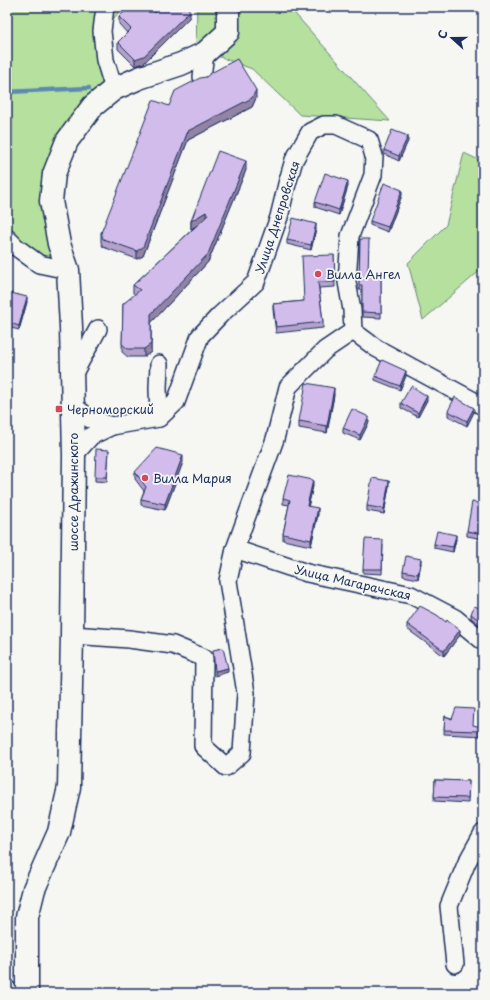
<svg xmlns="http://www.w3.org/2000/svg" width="490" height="1000" font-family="'Playpen Sans',sans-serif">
<rect width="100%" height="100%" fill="#f6f6f2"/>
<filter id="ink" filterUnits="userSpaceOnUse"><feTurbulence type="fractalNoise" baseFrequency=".025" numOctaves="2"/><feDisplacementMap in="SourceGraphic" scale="8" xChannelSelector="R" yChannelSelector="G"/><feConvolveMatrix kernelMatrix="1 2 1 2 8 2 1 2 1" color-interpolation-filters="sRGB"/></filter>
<g filter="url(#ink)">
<g fill="#b5e09d" stroke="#68887e">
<polygon points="7,7 123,7 106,28 115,67 63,174 55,260 17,254 7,254"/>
<polygon points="197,7 289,7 390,121 300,115 252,69 196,48"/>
<polygon points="464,153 483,162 483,268 423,320 408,263 446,225"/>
</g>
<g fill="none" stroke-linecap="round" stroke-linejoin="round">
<polyline stroke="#5b8bb0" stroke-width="4.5" points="7,92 89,88"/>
<defs>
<g id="minor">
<polyline points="105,7 102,31 105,60 114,89"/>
<polyline points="202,77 205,53"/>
<polyline points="7,238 16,247 39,264 68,270"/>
<polyline points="73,375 98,329"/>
<polyline points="73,405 90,419 112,426"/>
<polyline points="159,418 158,388 159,364"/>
<polyline points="74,455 91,436 112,426 159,418 176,402 200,336 220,315 256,282 279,217 287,184 294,160 310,132 324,125 336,125 369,140 374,156 373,175 350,236 347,282 352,310 353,331 376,348 483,406"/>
<polyline points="235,549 307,573 411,595 455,618 483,641"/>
<polyline points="72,635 129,639 173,645 204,658 203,746 226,767 242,753 246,693 228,581 235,549 245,521 275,439 288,387 325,350 353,331"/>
<polyline points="455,964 449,906 467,862 483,833"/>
<polyline points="7,989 8,993"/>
</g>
<polyline id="major" points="27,993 27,917 34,889 59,832 69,787 72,635 74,455 71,327 68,270 59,244 51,201 54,174 67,141 93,106 114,89 139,78 181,64 205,53 228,32 228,7"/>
</defs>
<use href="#minor" stroke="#1b2f5e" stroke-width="20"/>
<use href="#major" stroke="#1b2f5e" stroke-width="25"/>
<use href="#minor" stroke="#f6f6f2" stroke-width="17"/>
<use href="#major" stroke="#f6f6f2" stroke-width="22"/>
</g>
<g fill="#b5a2cb" stroke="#1b2f5e">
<polygon points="155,13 190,17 144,63 135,66 118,49 118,42 127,33 119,24 119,17"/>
<polygon points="256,98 252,107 188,140 143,256 137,259 103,247 101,242 101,233 169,106"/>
<polygon points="408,141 399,161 384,154 384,150"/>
<polygon points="246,170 208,262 151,323 151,352 144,357 128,357 122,352 123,304 135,295 133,293 133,285 197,225 191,229 191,221"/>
<polygon points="348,186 339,215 315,207 315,202"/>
<polygon points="402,195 388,232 370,225 370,221"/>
<polygon points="316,229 311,250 287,244 287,240"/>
<polygon points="360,239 368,275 381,275 381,318 362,317 362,290 359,290"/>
<polygon points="334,255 335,287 319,288 323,322 323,328 276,333 273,310 273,304 304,301"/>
<polygon points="7,292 27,302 19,330 7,327"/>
<polygon points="375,376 406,376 400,390 375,380"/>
<polygon points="334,395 327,433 299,428 299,421"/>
<polygon points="427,400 418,417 401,408 401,403"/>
<polygon points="448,411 474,412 467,426 448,416"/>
<polygon points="369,422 360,440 343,433 343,428"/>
<polygon points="109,450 107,482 95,481 95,477"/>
<polygon points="183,462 165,510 141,505 141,499 144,491 135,479 135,472"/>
<polygon points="313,486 308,506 318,514 311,546 283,540 283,534 289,505 283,504 283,498"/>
<polygon points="389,486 384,514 367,511 367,506"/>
<polygon points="483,504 483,539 467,536 467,531"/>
<polygon points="456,539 453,552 434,548 434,544"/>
<polygon points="383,545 382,574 363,573 363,569"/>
<polygon points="421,563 418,579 403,576 403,571"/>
<polygon points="483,609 483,628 471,618 471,614"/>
<polygon points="446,622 460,635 444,656 407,629 407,624"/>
<polygon points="445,716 473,725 482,732 481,736 444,734"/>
<polygon points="435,780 469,781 468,803 434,801"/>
</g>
<g fill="#9384a5" stroke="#1b2f5e">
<polygon points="190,11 190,17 144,63 135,66 135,59"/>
<polygon points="256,90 256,98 252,107 188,140 143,256 137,259 137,251 188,131"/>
<polygon points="408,136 408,141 399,161 399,156"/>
<polygon points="246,161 246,170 208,262 151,323 151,352 144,357 144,349 151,314"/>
<polygon points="348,181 348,186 339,215 339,210"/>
<polygon points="402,190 402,195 388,232 388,227"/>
<polygon points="206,212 206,220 191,229 191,221"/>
<polygon points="316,224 316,229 311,250 311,245"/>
<polygon points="27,297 27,302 19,330 19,326"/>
<polygon points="406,371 406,376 400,390 400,386"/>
<polygon points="334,388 334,395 327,433 327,426"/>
<polygon points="427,396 427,400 418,417 418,413"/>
<polygon points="474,408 474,412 467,426 467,421"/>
<polygon points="369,417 369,422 360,440 360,435"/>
<polygon points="183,455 183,462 165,510 165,504"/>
<polygon points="313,480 313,486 307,512 307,506"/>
<polygon points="389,481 389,486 384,514 384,509"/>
<polygon points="318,508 318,514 311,546 311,540"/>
<polygon points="456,535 456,539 453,552 453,547"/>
<polygon points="421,559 421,563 418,579 418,574"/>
<polygon points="460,630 460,635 444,656 444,651"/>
<polygon points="228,668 228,672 215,676 215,671"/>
</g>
<g fill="#d2bcec" stroke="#1b2f5e">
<polygon points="129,7 149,7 155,13 160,7 187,7 190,11 144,56 135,59 118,42 131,29 119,17"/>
<polygon points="237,59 256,90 252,98 188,131 143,247 137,251 103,239 101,233 153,100 169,106 175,91 200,78 206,77 211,73"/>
<polygon points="392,130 408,136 399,156 384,150"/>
<polygon points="218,151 246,161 208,254 151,314 151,344 144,349 128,349 122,344 123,304 140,290 133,285 208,215 206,212 191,221"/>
<polygon points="325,173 348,181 339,210 315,202"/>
<polygon points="384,183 402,190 388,227 370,221"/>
<polygon points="293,218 316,224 311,245 287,240"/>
<polygon points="360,239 369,239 368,275 381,275 381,313 362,312 362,285 359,285"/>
<polygon points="334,255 335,282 318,282 323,322 276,327 273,304 304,301 302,256"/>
<polygon points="7,292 27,297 19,326 7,322"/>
<polygon points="382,360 406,371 400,386 375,376"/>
<polygon points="306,383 334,388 327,426 299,421"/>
<polygon points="411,386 427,396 418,413 401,403"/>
<polygon points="455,397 474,408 467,421 448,411"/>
<polygon points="352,409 369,417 360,435 343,428"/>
<polygon points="157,448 183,455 165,504 141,499 146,487 135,472"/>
<polygon points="96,449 109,450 107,477 95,477"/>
<polygon points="289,475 313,480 307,506 318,508 311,540 283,534 290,500 283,498"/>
<polygon points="372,478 389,481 384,509 367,506"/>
<polygon points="472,502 483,504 483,534 467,531"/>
<polygon points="437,531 456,535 453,547 434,544"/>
<polygon points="365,539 383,540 382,569 363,569"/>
<polygon points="406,556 421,559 418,574 403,571"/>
<polygon points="420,606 437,615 446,622 447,620 449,622 460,630 444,651 407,624"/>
<polygon points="474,606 483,609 483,623 471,614"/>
<polygon points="223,648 228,668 215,671 213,650"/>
<polygon points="456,708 474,709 473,725 482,727 481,731 444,730 445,716 452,719"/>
<polygon points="435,780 469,781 468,798 434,797"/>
</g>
</g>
<g fill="#d1495b" stroke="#f6f6f2" stroke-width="1.5">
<circle cx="318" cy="274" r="4"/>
<rect x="55" y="405" width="8" height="8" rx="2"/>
<circle cx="145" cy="478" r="4"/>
</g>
<g text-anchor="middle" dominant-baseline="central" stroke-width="3.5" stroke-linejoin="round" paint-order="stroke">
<g font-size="12" fill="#1b2f5e" stroke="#f6f6f2">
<text transform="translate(277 217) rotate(-72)">Улица Днепровская</text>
<text transform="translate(73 492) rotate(-90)">шоссе Дражинского</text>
<text transform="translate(353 582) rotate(13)">Улица Магарачская</text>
</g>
<g font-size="12" fill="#1b2f5e" stroke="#f6f6f2" text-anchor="start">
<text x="326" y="274">Вилла Ангел</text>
<text x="67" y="409">Черноморский</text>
<text x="153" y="478">Вилла Мария</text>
</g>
</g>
<rect width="490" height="1000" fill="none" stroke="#f6f6f2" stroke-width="24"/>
<rect x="12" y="12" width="466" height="976" fill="none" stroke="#1b2f5e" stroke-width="1.5" filter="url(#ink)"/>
<g transform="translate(452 38) rotate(291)" stroke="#f6f6f2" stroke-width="3" paint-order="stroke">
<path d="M0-3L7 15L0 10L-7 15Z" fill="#1b2f5e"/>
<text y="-6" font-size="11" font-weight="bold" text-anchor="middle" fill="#1b2f5e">С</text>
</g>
</svg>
